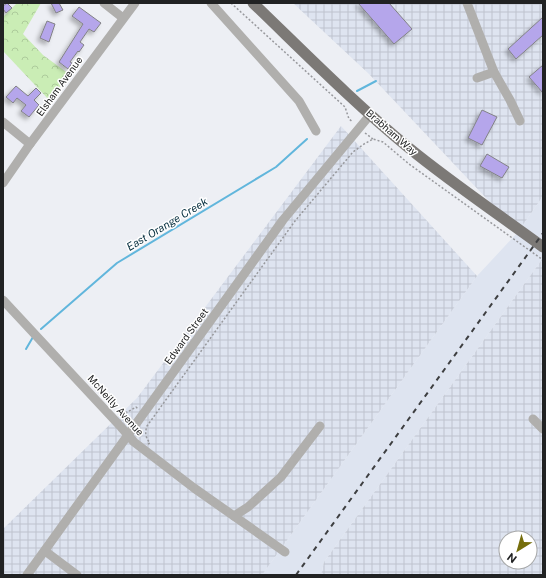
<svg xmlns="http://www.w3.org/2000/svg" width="546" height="578" font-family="'Public Sans',sans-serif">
<defs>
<pattern id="industrial-grid" width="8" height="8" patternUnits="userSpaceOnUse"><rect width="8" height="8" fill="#dee4f0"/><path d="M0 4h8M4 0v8" fill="none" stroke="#bec3ce"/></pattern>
<pattern id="park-crowns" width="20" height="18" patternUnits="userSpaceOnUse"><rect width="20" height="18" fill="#caedb5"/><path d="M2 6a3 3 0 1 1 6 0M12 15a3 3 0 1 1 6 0" fill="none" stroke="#adcb9b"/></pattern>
<filter id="shadow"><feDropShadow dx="-3" dy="3" stdDeviation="2" flood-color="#0004"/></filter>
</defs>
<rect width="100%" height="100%" fill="#edeff4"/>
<polygon fill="#dee4f0" points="543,196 543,258 324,562 321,575 262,575 477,276 518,232"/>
<g fill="url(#industrial-grid)" fill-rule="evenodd">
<polygon points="293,3 543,3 543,196 518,232 369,74"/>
<polygon points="341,126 477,276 262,575 3,575 3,529 137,398"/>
<path d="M 543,258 L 543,575 L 321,575 L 324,562 ZM 506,538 L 530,538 L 530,562 L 506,562 Z"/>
</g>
<polygon fill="url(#park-crowns)" points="17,3 41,3 23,34 43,55 69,74 50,101 3,51 3,17"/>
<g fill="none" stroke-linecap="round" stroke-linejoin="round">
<g stroke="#61b6dc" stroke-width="2">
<polyline points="357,91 376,81"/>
<polyline points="41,329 117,263 276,167 307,139"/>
<polyline points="26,349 33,337"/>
</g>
</g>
<g fill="#b5a6eb" stroke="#828286" filter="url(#shadow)">
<polygon points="7,3 12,8 6,13 3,9 3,6"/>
<polygon points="51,3 59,3 63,10 56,13"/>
<polygon points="358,3 389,3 412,29 394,44"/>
<polygon points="79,7 101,23 94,32 89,29 80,42 84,45 79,52 78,51 70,62 72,63 68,69 59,62 83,24 72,16"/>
<polygon points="543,17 543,35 516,59 508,49"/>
<polygon points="47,21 55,24 49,42 40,38"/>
<polygon points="543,65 543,93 529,77"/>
<polygon points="16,86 28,96 36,88 41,93 34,100 39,105 29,117 21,111 26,105 17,98 13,103 6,97"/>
<polygon points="482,110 497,117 482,145 468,138"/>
<polygon points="487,154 509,167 502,178 480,166"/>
</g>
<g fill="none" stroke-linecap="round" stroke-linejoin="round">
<g stroke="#98999d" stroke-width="1.5" stroke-dasharray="2 2" stroke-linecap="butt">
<polyline points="231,3 345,107 349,119 353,122"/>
<polyline points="365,133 373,139"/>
<polyline points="122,415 136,407 138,409"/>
<path d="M 148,444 L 150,443 C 145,437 145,432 147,426 L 295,221 L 353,152 L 364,144 L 373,139 L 383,142 L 409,164 L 543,260"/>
</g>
<g stroke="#b0afad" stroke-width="9">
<polyline points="104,3 123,18"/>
<polyline points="211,3 299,101 316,131"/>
<polyline points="467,3 494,72 510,100 520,121"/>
<polyline points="477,78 494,72"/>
<polyline points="3,122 30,144"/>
<polyline points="3,183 30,144 135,3"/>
<polyline points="3,300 121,427 134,442 194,488 285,552"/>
<polyline points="533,419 543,429"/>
<polyline points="234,516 248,507 281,477 320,426"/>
<polyline points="45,551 77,575"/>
<polyline points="27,575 283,220 370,115"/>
</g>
<path stroke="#7c7976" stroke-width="11" d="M 253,3 C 304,52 354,103 409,148 C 452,183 498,214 543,247"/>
<polyline stroke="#3e3f41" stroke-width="2" stroke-dasharray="5 5" stroke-linecap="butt" points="296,575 543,233"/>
</g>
<g text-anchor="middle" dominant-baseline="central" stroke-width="3" stroke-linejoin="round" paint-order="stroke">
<g font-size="10" fill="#212223" stroke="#fff">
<text transform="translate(59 86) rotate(-54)">Elsham Avenue</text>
<text transform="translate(392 132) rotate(41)">Brabham Way</text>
<text transform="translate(186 336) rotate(-54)">Edward Street</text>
<text transform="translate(116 405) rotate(48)">McNeilly Avenue</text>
</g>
<g font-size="11" font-style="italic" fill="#093141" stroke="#fff">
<text transform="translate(167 224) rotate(-31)">East Orange Creek</text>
</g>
</g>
<rect width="546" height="578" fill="none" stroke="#212223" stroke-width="8"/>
<g transform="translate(518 550) rotate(217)"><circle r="19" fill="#ffffff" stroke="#a6a7a7"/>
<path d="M0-3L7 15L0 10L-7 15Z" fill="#766e0c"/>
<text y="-6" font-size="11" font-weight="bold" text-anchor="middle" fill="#212223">N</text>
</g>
</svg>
